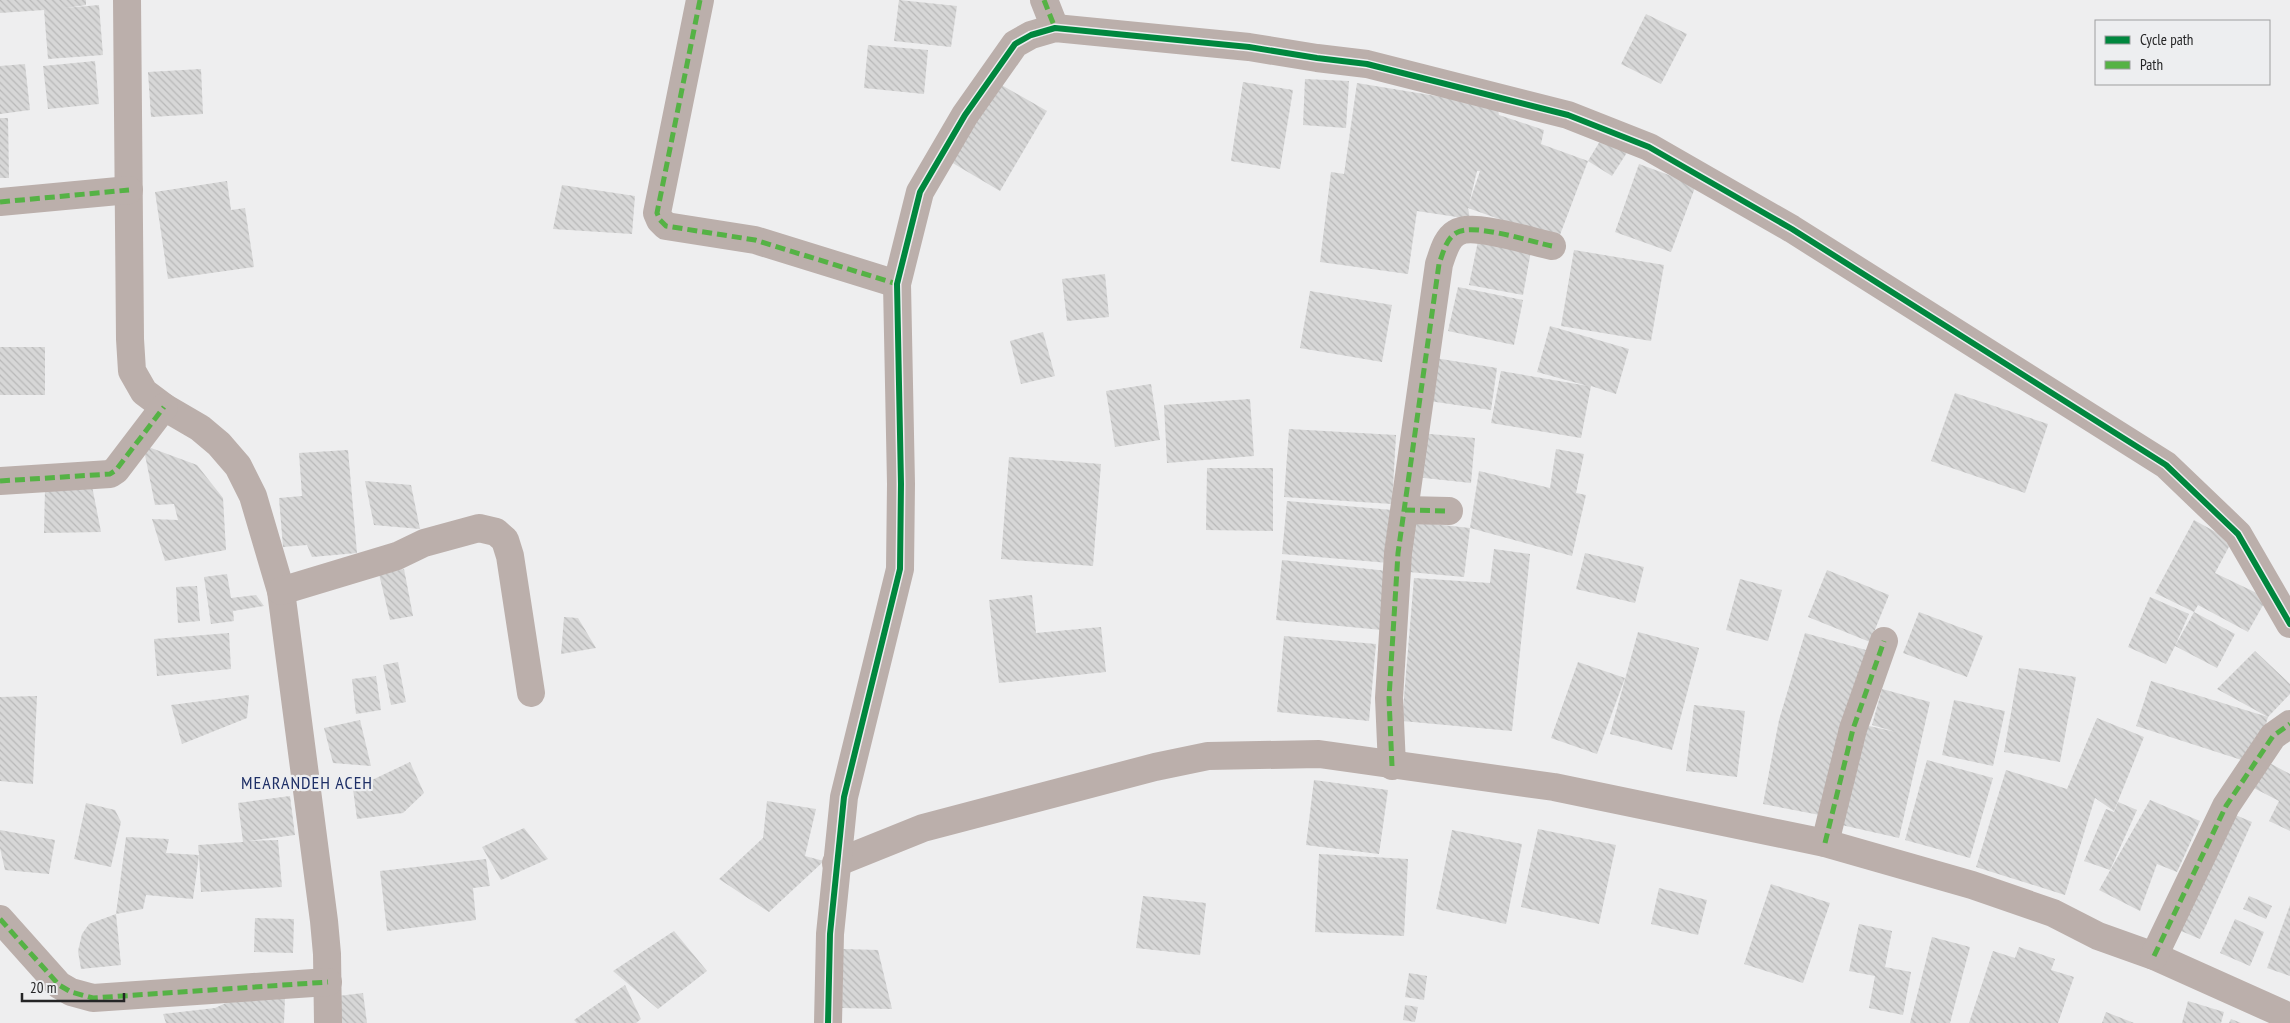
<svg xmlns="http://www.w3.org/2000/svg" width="2290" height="1023" font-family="'PT Sans Narrow',sans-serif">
<defs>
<pattern id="building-back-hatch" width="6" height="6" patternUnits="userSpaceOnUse" patternTransform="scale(1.25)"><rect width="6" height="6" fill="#d7d7d7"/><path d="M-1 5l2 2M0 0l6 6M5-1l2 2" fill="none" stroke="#b8b8b8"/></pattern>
</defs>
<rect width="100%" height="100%" fill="#eeeeef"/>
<g fill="url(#building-back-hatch)" fill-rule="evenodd">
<polygon points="0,0 86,0 86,5 65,8 99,5 103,55 48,59 44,10 0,13"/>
<polygon points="899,0 957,6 951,47 894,41"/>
<polygon points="1646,14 1687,34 1661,84 1621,64"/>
<polygon points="868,45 928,50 924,94 864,88"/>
<polygon points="95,61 99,104 48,109 43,66"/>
<polygon points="25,64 30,110 0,114 0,66"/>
<polygon points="201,69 203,114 151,117 148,72"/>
<polygon points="1305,79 1349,81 1346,128 1303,125"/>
<polygon points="1243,82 1293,90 1280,169 1231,161"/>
<polygon points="998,83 1047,111 1000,191 951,162"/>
<path d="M 1357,83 L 1497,106 L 1499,115 L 1544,130 L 1541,144 L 1588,161 L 1558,240 L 1468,208 L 1470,219 L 1417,211 L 1408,274 L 1320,262 L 1331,172 L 1344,174 ZM 1477,171 L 1480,171 L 1469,204 Z"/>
<polygon points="0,118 8,118 9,178 0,178"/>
<polygon points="1603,136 1628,151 1612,176 1588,161"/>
<polygon points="1639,164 1696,185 1671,252 1615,232"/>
<polygon points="227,181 231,210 245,208 254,267 168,279 155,192"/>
<polygon points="562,185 635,196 632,234 553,229"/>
<polygon points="1478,241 1531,251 1523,295 1469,285"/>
<polygon points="1574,250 1664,265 1651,341 1561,326"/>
<polygon points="1105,274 1109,317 1067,321 1062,279"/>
<polygon points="1458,287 1523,300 1514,345 1448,331"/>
<polygon points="1310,291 1392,305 1382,362 1300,348"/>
<polygon points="1550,326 1629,349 1616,394 1591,386 1581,438 1491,423 1501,371 1588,386 1537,372"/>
<polygon points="1043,332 1055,376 1021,384 1010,341"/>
<rect x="0" y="347" width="45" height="48"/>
<polygon points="1435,358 1497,368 1491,410 1429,401"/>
<polygon points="1151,384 1160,440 1115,447 1106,391"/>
<polygon points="1955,393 2048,424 2025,493 1931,461"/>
<polygon points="1250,399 1254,456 1167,463 1164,405"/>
<polygon points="1289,429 1396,435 1392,504 1284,497"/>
<polygon points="1419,433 1475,438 1471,483 1415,477"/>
<polygon points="143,445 197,465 223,498 226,550 165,561 152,519 178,520 174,504 155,505"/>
<polygon points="1556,449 1584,454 1576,493 1586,495 1572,556 1470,528 1479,471 1550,488"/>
<polygon points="348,450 357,553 312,557 307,545 283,547 279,498 302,496 299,453"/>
<polygon points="1009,457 1101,464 1093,566 1001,559"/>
<polygon points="1207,468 1273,468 1273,531 1206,530"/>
<polygon points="365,481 411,485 420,529 374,525"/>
<polygon points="92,486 101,532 44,533 45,489"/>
<polygon points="1287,501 1393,510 1389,563 1282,554"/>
<polygon points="2194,520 2232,541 2215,573 2267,598 2248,632 2198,605 2194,612 2155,593"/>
<polygon points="1415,522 1470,528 1464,577 1409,572"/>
<polygon points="1494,549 1530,554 1512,731 1402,721 1414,578 1490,583"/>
<polygon points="1585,553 1644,567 1635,603 1576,589"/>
<polygon points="1282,560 1388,571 1382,630 1276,620"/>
<polygon points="404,569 413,616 390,620 379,574"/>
<polygon points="1827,570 1889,595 1870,642 1808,617"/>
<polygon points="227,574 231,598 256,595 264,606 233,611 234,621 211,624 204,577"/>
<polygon points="1740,579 1782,590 1768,641 1726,630"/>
<polygon points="197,586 200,621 178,623 176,587"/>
<polygon points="1032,595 1036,633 1101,627 1106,672 999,683 989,600"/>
<polygon points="2150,597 2189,614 2175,646 2194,612 2235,634 2217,668 2175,646 2166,664 2128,647"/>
<polygon points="1919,612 1983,636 1967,677 1903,653"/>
<polygon points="564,617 578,618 596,648 561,654"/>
<polygon points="1638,632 1699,648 1672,750 1610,734"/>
<polygon points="229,633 231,669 157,676 154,639"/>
<polygon points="1805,633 1866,650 1853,696 1825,816 1763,804 1779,720"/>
<polygon points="1284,636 1376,644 1369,721 1277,712"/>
<polygon points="2255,651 2290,684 2290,694 2268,717 2254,764 2136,726 2151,681 2268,717 2217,689"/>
<polygon points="398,662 406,702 391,705 383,665"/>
<polygon points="1578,662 1625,678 1597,754 1551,738"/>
<polygon points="2019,668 2076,677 2060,762 2004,752"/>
<polygon points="376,676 381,710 356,714 352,679"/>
<polygon points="1882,689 1930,702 1899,838 1837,824 1860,724 1896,732 1872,725"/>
<polygon points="249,695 247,718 182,744 171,705"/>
<polygon points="37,696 33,784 0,781 0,697"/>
<polygon points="1954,700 2005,711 1993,766 1942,755"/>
<polygon points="1694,705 1745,711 1737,777 1686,771"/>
<polygon points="2097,718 2144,737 2114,811 2095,798 2065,895 1976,867 2006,770 2067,789"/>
<polygon points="360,720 371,766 333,763 324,728"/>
<polygon points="1927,760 1993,778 1970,858 1905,840"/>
<polygon points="2264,760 2290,774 2290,831 2269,821 2279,801 2250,786"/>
<polygon points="410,762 424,793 403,813 357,819 353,789"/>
<polygon points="1314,780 1388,790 1379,854 1306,845"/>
<polygon points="290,796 295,835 248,841 278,840 282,887 201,892 199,855 193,899 146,895 143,909 116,914 126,837 169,839 166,853 199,855 198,845 243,842 238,803"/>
<polygon points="2150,800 2200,821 2177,872 2157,864 2140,911 2099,890"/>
<polygon points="767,801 816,809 805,856 824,861 769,912 719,879 763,838"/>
<polygon points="2118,802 2137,810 2110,870 2084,861 2106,809 2114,812"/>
<polygon points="86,803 115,810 121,822 111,867 74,859"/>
<polygon points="2226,811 2252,822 2200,939 2174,928"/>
<polygon points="524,828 548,859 501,880 482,847"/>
<polygon points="1538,829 1616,845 1599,924 1521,907"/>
<polygon points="0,830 55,840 49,874 5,870 0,848"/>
<polygon points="1452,830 1522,844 1506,924 1436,909"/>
<polygon points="1319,854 1408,859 1404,936 1315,932"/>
<polygon points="486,859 490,886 473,888 476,920 387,931 380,871"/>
<polygon points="1771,884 1830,903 1803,983 1744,964"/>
<polygon points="1659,888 1707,900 1698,935 1651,924"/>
<polygon points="1143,896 1206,903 1200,955 1136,948"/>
<polygon points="2249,896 2272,906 2266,919 2243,909"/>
<polygon points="2290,905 2290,976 2267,968"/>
<polygon points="116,914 121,965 81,969 78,951 82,934 89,924"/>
<polygon points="255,918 294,919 293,953 254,952"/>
<polygon points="2235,919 2264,932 2250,966 2220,953"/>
<polygon points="1859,924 1892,931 1885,967 1911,972 1903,1015 1869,1008 1875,976 1849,971"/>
<polygon points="674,931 707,971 658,1009 613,971"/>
<polygon points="1932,937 1970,947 1950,1023 1910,1023"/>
<polygon points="2019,947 2055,959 2051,970 2074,977 2058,1023 1969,1023 1993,951 2015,958"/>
<polygon points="843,949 878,950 892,1009 842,1008"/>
<polygon points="1409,973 1427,976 1424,1000 1405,997"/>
<polygon points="625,985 641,1019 636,1023 577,1023 574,1020"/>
<polygon points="363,993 367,1023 341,1023 338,996"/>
<polygon points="237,998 285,998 284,1023 166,1023 163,1014 215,1008"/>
<polygon points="2188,1001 2224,1012 2221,1023 2182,1023"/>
<polygon points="1405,1005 1418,1007 1415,1022 1403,1020"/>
<polygon points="2106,1012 2134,1023 2102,1023"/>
<polygon points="2231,1019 2241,1023 2229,1023"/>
</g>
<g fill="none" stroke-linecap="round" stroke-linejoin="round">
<g stroke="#bbafab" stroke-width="28">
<polyline points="127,0 130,339 132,371 144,392 164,407 200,428 219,444 238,466 253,496 281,591 324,921 327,954 328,1023"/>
<polyline points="700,0 657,213 660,220 666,226 755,240 897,284"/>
<polyline points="1044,0 1055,28"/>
<polyline points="0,202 129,190"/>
<polyline points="0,481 110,474 116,470 164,407"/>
<polyline points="1405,510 1449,511"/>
<polyline points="281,591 397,556 424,543 479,528 496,532 505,540 510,556 531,693"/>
<path d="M 1392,766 L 1389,698 L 1398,553 L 1439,264 C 1443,253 1446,239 1456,233 C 1472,222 1532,242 1552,246"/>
<polyline points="1825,843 1853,729 1884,641"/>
<polyline points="836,863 923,828 1155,767 1208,756 1319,754 1554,787 1825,843 1972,885 2053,913 2098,936 2154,956 2290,1017"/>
<polyline points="0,919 59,985 71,992 93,998 328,982"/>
<polyline points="2154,956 2226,806 2273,736 2290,724"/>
<polyline points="828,1023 830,934 844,797 900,569 901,484 897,284 920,192 965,115 1015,44 1031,35 1055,28 1249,47 1317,58 1367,64 1568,115 1649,147 1792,229 2166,465 2238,534 2290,624"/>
</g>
<g stroke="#55b245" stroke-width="5" stroke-dasharray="10 5" stroke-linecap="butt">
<polyline points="700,0 657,213 660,220 666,226 755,240 897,284"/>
<polyline points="1044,0 1055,28"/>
<polyline points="0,202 129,190"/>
<polyline points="0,481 110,474 116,470 164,407"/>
<polyline points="1405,510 1449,511"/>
<path d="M 1392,766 L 1389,698 L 1398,553 L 1439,264 C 1443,253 1446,239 1456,233 C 1472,222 1532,242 1552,246"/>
<polyline points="1825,843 1853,729 1884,641"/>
<polyline points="0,919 59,985 71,992 93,998 328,982"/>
<polyline points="2154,956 2226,806 2273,736 2290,724"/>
</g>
<defs>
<polyline id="cycleway" points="828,1023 830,934 844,797 900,569 901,484 897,284 920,192 965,115 1015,44 1031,35 1055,28 1249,47 1317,58 1367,64 1568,115 1649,147 1792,229 2166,465 2238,534 2290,624"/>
</defs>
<use href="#cycleway" stroke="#edeef0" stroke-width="9"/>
<use href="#cycleway" stroke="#00873e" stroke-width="6"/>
</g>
<g text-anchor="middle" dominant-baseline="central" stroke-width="4.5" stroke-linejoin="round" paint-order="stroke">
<g font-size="18" letter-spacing="1" fill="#1e2f66" stroke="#edeef0">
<text x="307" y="782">MEARANDEH ACEH</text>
</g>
</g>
<rect x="2095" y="20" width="175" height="65" fill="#edeef0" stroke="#9d9e9f"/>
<rect x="2105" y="36" width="25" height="8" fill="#00873e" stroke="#9d9e9f"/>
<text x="2140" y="45" font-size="15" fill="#252526">Cycle path</text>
<rect x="2105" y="61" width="25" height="8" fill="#55b245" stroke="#9d9e9f"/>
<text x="2140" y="70" font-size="15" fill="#252526">Path</text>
<path d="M22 993v8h102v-8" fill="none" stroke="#252526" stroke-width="2.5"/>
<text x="30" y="993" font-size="15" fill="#252526" stroke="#edeef0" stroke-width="4" paint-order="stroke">20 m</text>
</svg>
